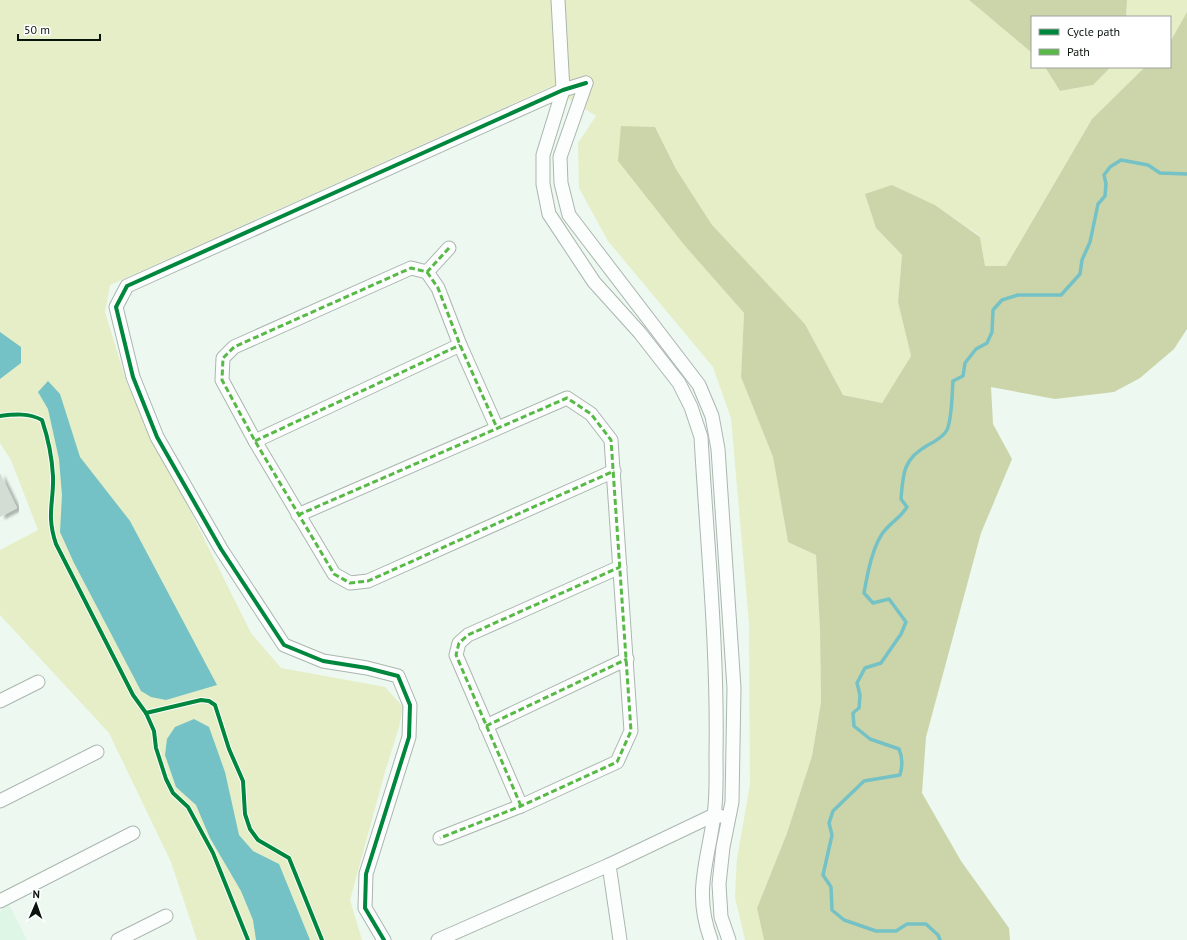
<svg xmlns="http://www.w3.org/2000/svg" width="1187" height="940" font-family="'PT Sans',sans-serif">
<defs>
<filter id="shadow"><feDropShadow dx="4.5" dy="2.5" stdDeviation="1" flood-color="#0004"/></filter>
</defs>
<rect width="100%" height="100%" fill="#ecf8f0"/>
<polygon fill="#ddf6e6" points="8,903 27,940 0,940 0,912"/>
<g fill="#e5eec7">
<polygon points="0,0 969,0 1032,53 1032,67 1045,67 1060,91 1093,85 1111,67 1145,67 1092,119 1006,266 985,266 980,236 935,205 892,185 876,228 902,255 898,302 911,356 882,403 843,395 805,324 712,226 676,169 655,127 685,246 744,313 741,377 773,457 788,541 816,555 820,630 821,702 812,756 787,833 757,908 764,940 745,940 735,897 737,859 750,784 749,624 731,418 713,367 608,241 579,188 578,143 596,116 550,87 110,285 105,312 127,384 251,633 281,668 385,687 403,707 399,727 385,772 350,900 362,940 197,940 171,862 109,733 0,615 0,550 38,530 11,460 0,443"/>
<polygon points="1127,0 1187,0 1187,12 1170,42 1170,17 1126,17"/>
</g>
<g fill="#ccd5aa">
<polygon points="969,0 1127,0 1126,17 1032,17 1032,53"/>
<polygon points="1187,12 1187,329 1174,349 1140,378 1114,392 1055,399 991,387 993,424 1012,459 981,533 926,737 922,793 961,861 1009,928 1010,940 764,940 757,908 787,833 812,756 821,702 820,630 816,555 788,542 773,457 741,377 744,313 685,246 618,161 621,126 655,127 676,169 712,225 805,324 843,395 882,403 911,356 898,302 902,255 876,228 865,194 892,185 935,205 980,237 985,266 1006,266 1092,119 1145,67 1170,67 1170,42"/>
<polygon points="1045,67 1111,67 1093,85 1060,91"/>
</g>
<g fill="#74c2c5">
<polygon points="0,332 21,347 21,363 0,379"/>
<polygon points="48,381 60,394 80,457 130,521 217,685 166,700 151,697 141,691 74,563 60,532 62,495 59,459 48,409 38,392"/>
<polygon points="194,719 209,727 225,772 239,835 253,851 279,864 310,940 256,940 253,920 241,891 210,838 196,805 176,787 165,755 167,739 175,727"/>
</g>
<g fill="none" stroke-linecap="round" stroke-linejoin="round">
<path stroke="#74c2c5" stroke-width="3.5" d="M 940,940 L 938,935 L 926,924 L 907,924 L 896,931 L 876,931 L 844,920 L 832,910 L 831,887 L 823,875 L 832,835 L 829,823 L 833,811 L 864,781 L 900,775 C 903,765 903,758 899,749 L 870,739 L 854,726 L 853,713 L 859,708 L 860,695 L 857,683 L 865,668 L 881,663 L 901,634 L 906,622 L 889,599 L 873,603 L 864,593 C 867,576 873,542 886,529 C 894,520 900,518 907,507 L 901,499 C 903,473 903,459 928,445 C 934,442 943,437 947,430 C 952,419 952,394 953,381 L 963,376 L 965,363 L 976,349 L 987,343 L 992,332 L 993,310 L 1002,300 L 1018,295 L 1061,295 L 1080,274 L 1082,260 L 1090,242 L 1098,204 L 1105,196 L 1106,184 L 1104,175 L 1110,167 L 1121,160 L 1148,165 L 1160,173 L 1187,174"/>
</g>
<polygon fill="#d4ddd4" filter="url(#shadow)" points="0,473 17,508 0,517"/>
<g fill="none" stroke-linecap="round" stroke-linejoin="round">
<defs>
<g id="minor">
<path d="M 558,0 L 563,90 L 543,155 L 543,184 L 549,214 L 594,282 L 640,333 L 679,383 L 691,407 L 701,437 C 707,542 718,649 716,755 C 716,774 717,796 714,815 C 708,862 693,892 711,940"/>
<polyline points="586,83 560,157 561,183 569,215 699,385 712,416 718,449 734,688 732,802 723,847 719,884 721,917 729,940"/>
<polyline points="449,248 427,272 411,268 234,347 223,358 222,380 255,441 334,574 350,583 368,581 614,471"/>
<polyline points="427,272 438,288 460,345 497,428"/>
<polyline points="255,441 460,345"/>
<polyline points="298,515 567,398 591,414 611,440 631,731 617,762 521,806 440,838"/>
<polyline points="0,701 38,682"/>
<polyline points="486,726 627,659"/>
<polyline points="0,801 97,752"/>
<polyline points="521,806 456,655 459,643 468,635 620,567"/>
<polyline points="609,865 620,940"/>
<polyline points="0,901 133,833"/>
<polyline points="118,940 166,916"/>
<polyline points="384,940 365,908 366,874 409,737 410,705 398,676 367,668 323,661 284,645 221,549 157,437 133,377 116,307 127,286 563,90 586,83"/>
<polyline points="438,940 609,865 714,815 720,816"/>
</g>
</defs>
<use href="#minor" stroke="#abb6af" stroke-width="15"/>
<use href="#minor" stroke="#fcfefd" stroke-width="13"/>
<g stroke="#58b947" stroke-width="3" stroke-dasharray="6 3" stroke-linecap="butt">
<polyline points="449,248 427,272 411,268 234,347 223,358 222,380 255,441 334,574 350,583 368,581 614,471"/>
<polyline points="427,272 438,288 460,345 497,428"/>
<polyline points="255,441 460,345"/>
<polyline points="298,515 567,398 591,414 611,440 631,731 617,762 521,806 440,838"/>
<polyline points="486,726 627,659"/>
<polyline points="521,806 456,655 459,643 468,635 620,567"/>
</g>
<defs>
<g id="cycleway">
<path d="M 0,416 C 15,414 29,413 42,420 C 48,438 52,457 53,476 C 54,503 46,514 56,544 L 133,695 L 146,713 L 154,731 L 156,748 L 166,779 L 173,793 L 188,807 L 213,853 L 248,940"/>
<polyline points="146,713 201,700 209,701 215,705 229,749 243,781 245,814 250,829 258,840 289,858 322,940"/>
<polyline points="384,940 365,908 366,874 409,737 410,705 398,676 367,668 323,661 284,645 221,549 157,437 133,377 116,307 127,286 563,90 586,83"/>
</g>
</defs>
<use href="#cycleway" stroke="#fff" stroke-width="6"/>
<use href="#cycleway" stroke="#00873e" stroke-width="4"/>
</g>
<rect x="1031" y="16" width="140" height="52" fill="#ffffff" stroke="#9da19f"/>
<rect x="1039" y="29" width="20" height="6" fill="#00873e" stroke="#9da19f"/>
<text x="1067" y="36" font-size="12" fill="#0a140e">Cycle path</text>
<rect x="1039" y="49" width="20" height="6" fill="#58b947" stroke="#9da19f"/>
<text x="1067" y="56" font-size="12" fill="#0a140e">Path</text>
<g transform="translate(36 904) rotate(2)" stroke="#ffffff" stroke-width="3" paint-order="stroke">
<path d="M0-3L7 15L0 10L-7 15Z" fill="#0a140e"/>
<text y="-6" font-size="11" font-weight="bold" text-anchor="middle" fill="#0a140e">N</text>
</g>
<path d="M18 34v6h82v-6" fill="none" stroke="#0a140e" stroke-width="2"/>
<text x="24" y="34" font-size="12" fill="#0a140e" stroke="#ffffff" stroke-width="3" paint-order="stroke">50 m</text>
</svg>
